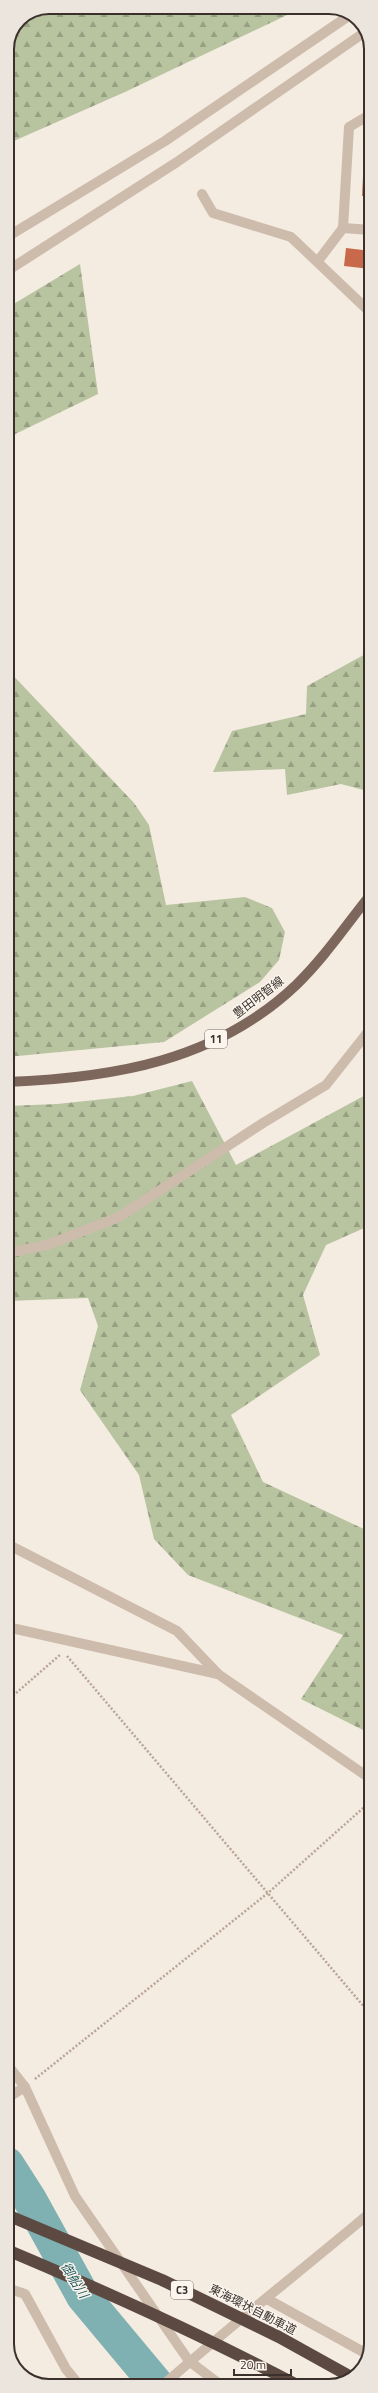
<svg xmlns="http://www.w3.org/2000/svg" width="378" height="2393" font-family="'Titillium Web','Noto Sans JP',sans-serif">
<defs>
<pattern id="forest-firs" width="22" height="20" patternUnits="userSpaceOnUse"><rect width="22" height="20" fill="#b8c4a0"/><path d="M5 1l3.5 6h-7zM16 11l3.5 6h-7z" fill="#97a083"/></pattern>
</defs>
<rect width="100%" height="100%" fill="#f4ebe1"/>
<g fill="url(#forest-firs)">
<polygon points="49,7 304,7 125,92 7,144 7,49 19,19"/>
<polygon points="80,264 98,394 7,438 7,308"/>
<polygon points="371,651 371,792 341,784 287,795 285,769 213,772 232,731 306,714 307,686"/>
<polygon points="7,669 134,803 149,825 166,905 245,897 272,908 285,932 279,960 260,982 164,1042 7,1057"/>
<polygon points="192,1081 236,1165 371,1092 371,1225 326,1245 303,1295 320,1355 231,1415 263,1482 366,1530 371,1520 371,1734 301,1699 343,1635 188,1575 154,1539 139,1475 80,1390 98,1326 88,1298 7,1301 7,1106 57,1104 133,1096"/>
</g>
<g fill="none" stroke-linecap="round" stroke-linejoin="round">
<polyline stroke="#7fb0b2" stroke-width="34" points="7,2164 30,2200 83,2296 158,2386"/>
</g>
<g fill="#c8694b">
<polygon points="364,143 371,143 371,164 363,164"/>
<polygon points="363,177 371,177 371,196 362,196"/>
<polygon points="346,248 371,251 370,269 344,266"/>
</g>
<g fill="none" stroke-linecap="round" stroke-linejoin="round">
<g stroke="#b9a596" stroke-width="2.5" stroke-dasharray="2 2" stroke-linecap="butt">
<polyline points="67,1656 371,2015"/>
<polyline points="7,1701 61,1654"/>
<polyline points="35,2079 268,1893 371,1801"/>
</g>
<g stroke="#cdbbac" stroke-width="10">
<polyline points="202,194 213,213 291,237 371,313"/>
<polyline points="343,228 371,230"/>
<polyline points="7,237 165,141 350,15"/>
<polyline points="318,261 343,228 349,127 366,117 371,117"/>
<polyline points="7,271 177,162 365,32"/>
<polyline points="7,1253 47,1245 119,1217 263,1123 326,1085 371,1028"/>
<polyline points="7,1544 177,1631 218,1674 371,1779"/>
<polyline points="7,1627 218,1674"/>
<polyline points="7,2064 25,2087 75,2196 189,2361 222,2386"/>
<polyline points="7,2098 25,2087"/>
<polyline points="7,2288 25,2294 66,2369 80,2386"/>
<polyline points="267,2299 367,2354"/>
<path d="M 162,2386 C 230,2326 302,2270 371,2212"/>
</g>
<path stroke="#7d675c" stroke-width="10" d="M 7,1082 C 113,1078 216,1061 296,985 C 324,958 347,924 371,894"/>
<g stroke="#5c4a42" stroke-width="12">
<polyline points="7,2215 162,2280 279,2337 351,2377"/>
<path d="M 7,2250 C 107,2292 204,2336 299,2386"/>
</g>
</g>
<g text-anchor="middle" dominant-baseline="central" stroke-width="3" stroke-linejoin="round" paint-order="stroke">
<g fill="#fbf5ee" stroke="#756b66" stroke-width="1">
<rect x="205" y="1030" width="22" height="18" rx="3"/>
<rect x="171" y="2281" width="22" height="18" rx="3"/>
</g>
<g font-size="11" font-weight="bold" fill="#3b302b">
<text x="216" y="1039">11</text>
<text x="182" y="2290">C3</text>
</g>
<g font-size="12" fill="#3b302b" stroke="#fbf5ee">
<text transform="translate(258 997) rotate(-37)">豊田明智線</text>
<text transform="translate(253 2309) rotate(27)">東海環状自動車道</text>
</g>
<g font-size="13" font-style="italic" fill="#1f5a5e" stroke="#fbf5ee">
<text transform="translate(75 2280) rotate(58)">御船川</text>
</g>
</g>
<path d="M0 0H378V2393H0ZM49 14H329A35 35 0 0 1 364 49V2344A35 35 0 0 1 329 2379H49A35 35 0 0 1 14 2344V49A35 35 0 0 1 49 14Z" fill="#ece5de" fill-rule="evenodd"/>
<path fill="none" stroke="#3b302b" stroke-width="2" d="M49 14H329A35 35 0 0 1 364 49V2344A35 35 0 0 1 329 2379H49A35 35 0 0 1 14 2344V49A35 35 0 0 1 49 14Z"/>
<path d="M234 2369v6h57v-6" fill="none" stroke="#3b302b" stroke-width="2"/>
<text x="240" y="2369" font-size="12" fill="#3b302b" stroke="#fbf5ee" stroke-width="3" paint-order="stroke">20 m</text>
</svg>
